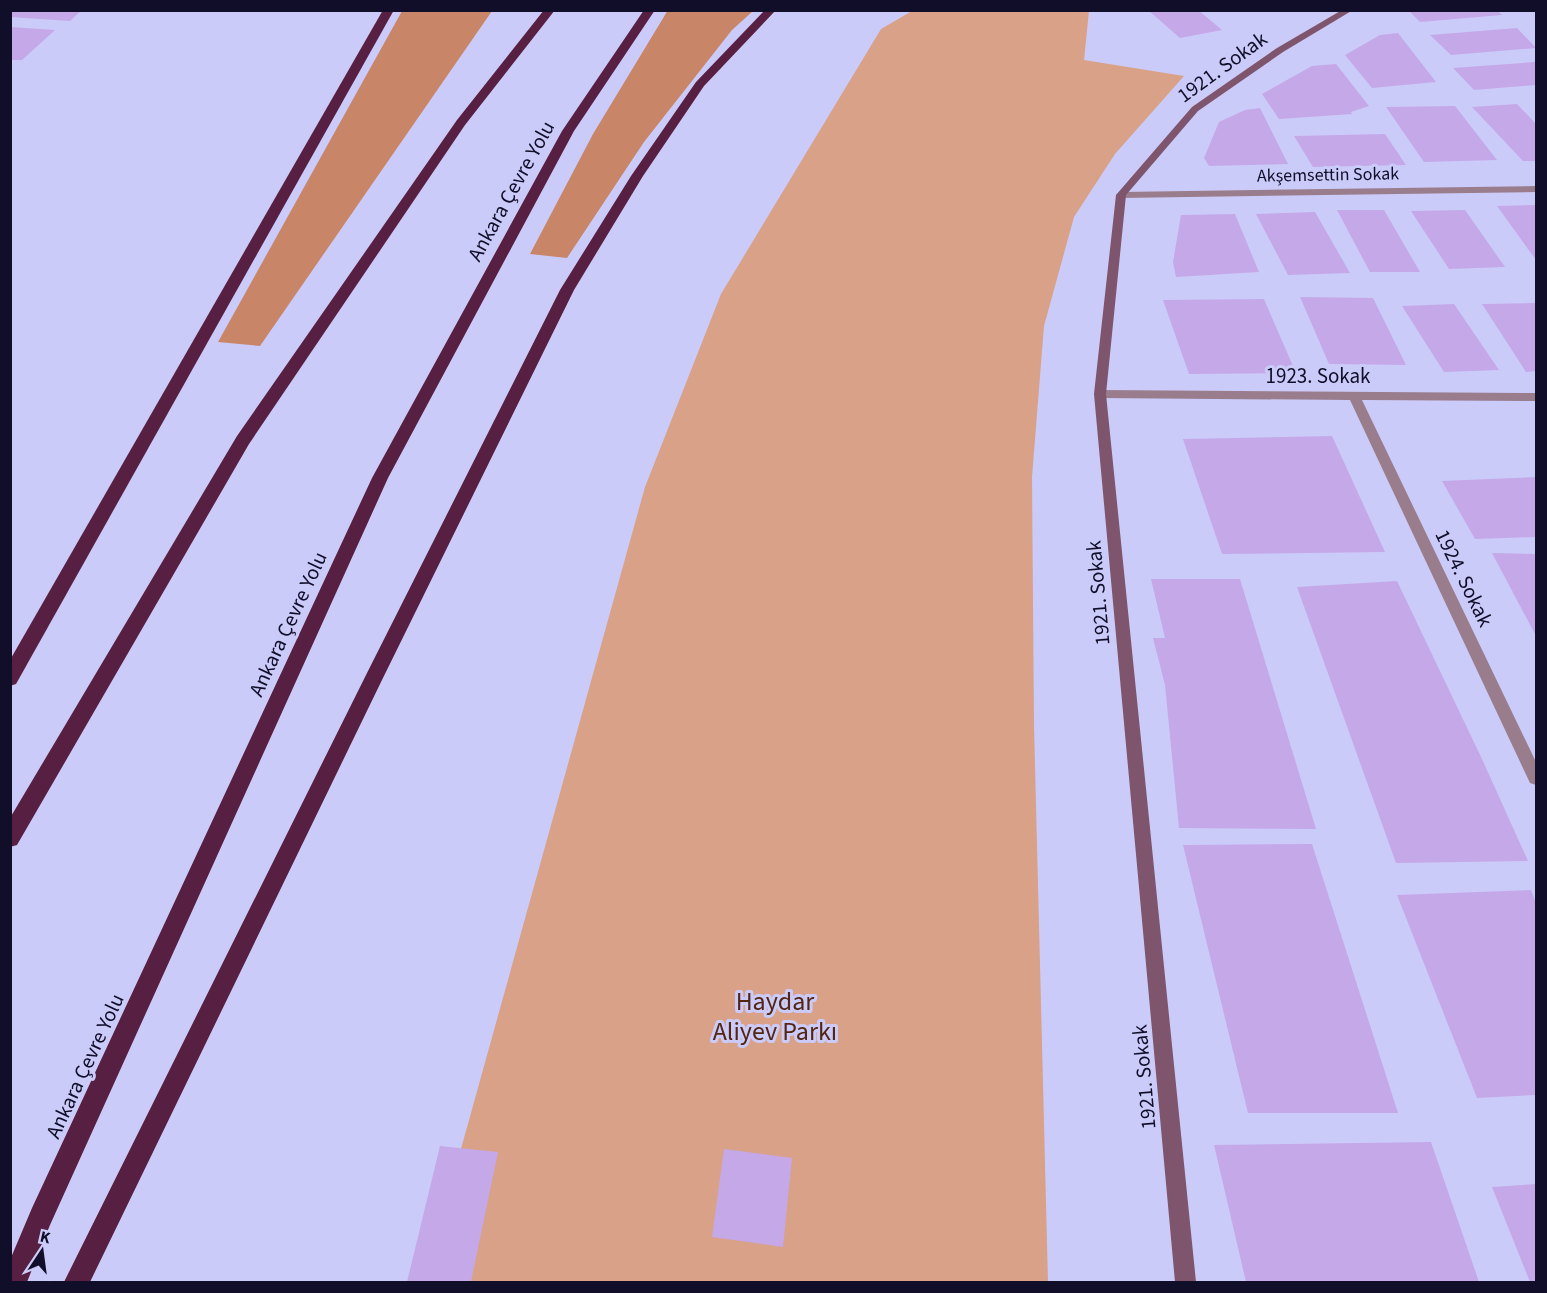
<svg xmlns="http://www.w3.org/2000/svg" width="1547" height="1293" font-family="'Source Sans 3',sans-serif">
<rect width="100%" height="100%" fill="#cbcbfa"/>
<polygon fill="#d8a188" points="912,11 1089,11 1084,60 1184,76 1115,154 1074,217 1044,326 1032,477 1034,726 1048,1282 424,1282 645,487 721,294 881,29"/>
<g fill="#c98567">
<polygon points="668,10 753,11 732,30 644,142 567,258 530,254 593,134"/>
<polygon points="402,11 492,11 260,346 218,342"/>
</g>
<g fill="#c5a8e8">
<polygon points="10,10 82,10 70,21 10,17"/>
<polygon points="1148,10 1198,10 1222,30 1180,38"/>
<polygon points="1408,10 1497,10 1502,15 1420,22"/>
<polygon points="10,27 55,30 22,60 10,60"/>
<polygon points="1517,28 1536,48 1451,55 1430,35"/>
<polygon points="1398,33 1436,82 1372,88 1345,55 1380,35"/>
<polygon points="1536,62 1536,85 1474,90 1453,68"/>
<polygon points="1336,64 1369,106 1351,112 1352,114 1279,119 1262,94 1312,66"/>
<polygon points="1517,104 1536,124 1536,161 1523,161 1472,107"/>
<polygon points="1455,106 1497,160 1424,162 1386,107"/>
<polygon points="1260,108 1288,164 1209,166 1204,158 1219,122 1245,110"/>
<polygon points="1385,134 1406,165 1313,167 1294,136"/>
<polygon points="1536,205 1536,260 1497,206"/>
<polygon points="1337,210 1384,210 1420,272 1370,272"/>
<polygon points="1465,210 1505,267 1449,269 1411,211"/>
<polygon points="1315,212 1350,273 1288,275 1256,214"/>
<polygon points="1235,214 1259,272 1176,277 1173,262 1181,215"/>
<polygon points="1300,297 1373,298 1406,365 1329,364"/>
<polygon points="1264,299 1296,373 1189,374 1163,300"/>
<polygon points="1536,303 1536,371 1526,372 1482,304"/>
<polygon points="1454,304 1499,370 1444,372 1402,306"/>
<polygon points="1332,436 1385,552 1222,554 1183,439"/>
<polygon points="1536,477 1536,537 1475,539 1442,481"/>
<polygon points="1492,553 1536,554 1536,636"/>
<polygon points="1151,579 1240,579 1316,829 1179,828 1165,685 1153,638 1165,638"/>
<polygon points="1397,581 1482,759 1528,861 1396,863 1297,587"/>
<polygon points="1312,844 1360,994 1398,1113 1248,1113 1183,845"/>
<polygon points="1531,890 1536,903 1536,1095 1477,1098 1397,895"/>
<polygon points="1431,1142 1479,1282 1246,1282 1214,1145"/>
<polygon points="440,1146 498,1152 471,1282 407,1282"/>
<polygon points="724,1149 792,1158 783,1247 712,1237"/>
<polygon points="1536,1184 1536,1282 1530,1282 1492,1187"/>
</g>
<g fill="none" stroke-linecap="round" stroke-linejoin="round">
<g fill="#9a7d8d" fill-rule="evenodd">
<polygon points="1536,186 1536,192 1121,198 1116,195 1121,192"/>
<polygon points="1100,390 1536,393 1536,401 1362,400 1536,762 1536,785 1530,783 1350,400 1100,398 1094,394"/>
</g>
<polygon fill="#7e556c" fill-rule="evenodd" points="1342,10 1353,10 1283,52 1198,111 1126,195 1106,394 1196,1282 1175,1282 1094,394 1116,195 1192,107 1277,48"/>
<g fill="#571f41" fill-rule="evenodd">
<polygon points="383,10 394,10 16,684 10,686 10,660"/>
<polygon points="544,10 555,10 465,125 249,444 17,845 10,847 10,818 237,436 457,120"/>
<polygon points="644,10 655,10 574,131 388,478 50,1225 27,1282 10,1282 10,1260 32,1208 372,478 562,131"/>
<polygon points="765,10 776,10 704,86 643,176 574,290 381,682 90,1282 64,1282 368,671 560,290 631,176 696,82"/>
</g>
</g>
<g text-anchor="middle" dominant-baseline="central" stroke-width="6" stroke-linejoin="round" paint-order="stroke">
<g font-size="18" fill="#110e29" stroke="#cbcbfa">
<text transform="translate(1328 175) rotate(-1)">Akşemsettin Sokak</text>
</g>
<g font-size="21" fill="#110e29" stroke="#cbcbfa">
<text transform="translate(1222 67) rotate(-36)">1921. Sokak</text>
<text transform="translate(511 191) rotate(-61)">Ankara Çevre Yolu</text>
<text x="1318" y="376">1923. Sokak</text>
<text transform="translate(1464 578) rotate(64)">1924. Sokak</text>
<text transform="translate(1098 593) rotate(-95)">1921. Sokak</text>
<text transform="translate(288 624) rotate(-65)">Ankara Çevre Yolu</text>
<text transform="translate(85 1066) rotate(-65)">Ankara Çevre Yolu</text>
<text transform="translate(1144 1077) rotate(-95)">1921. Sokak</text>
</g>
<g font-size="26" fill="#532610" stroke="#cbcbfa">
<text x="775" y="1001">Haydar<tspan x="775" dy="30">Aliyev Parkı</tspan></text>
</g>
</g>
<rect width="1547" height="1293" fill="none" stroke="#110e29" stroke-width="24"/>
<g transform="translate(42 1251) rotate(13)" stroke="#cbcbfa" stroke-width="4.5" paint-order="stroke">
<path d="M0-4.5L10 22L0 15L-10 22Z" fill="#110e29"/>
<text y="-9" font-size="16" font-weight="bold" text-anchor="middle" fill="#110e29">K</text>
</g>
</svg>
